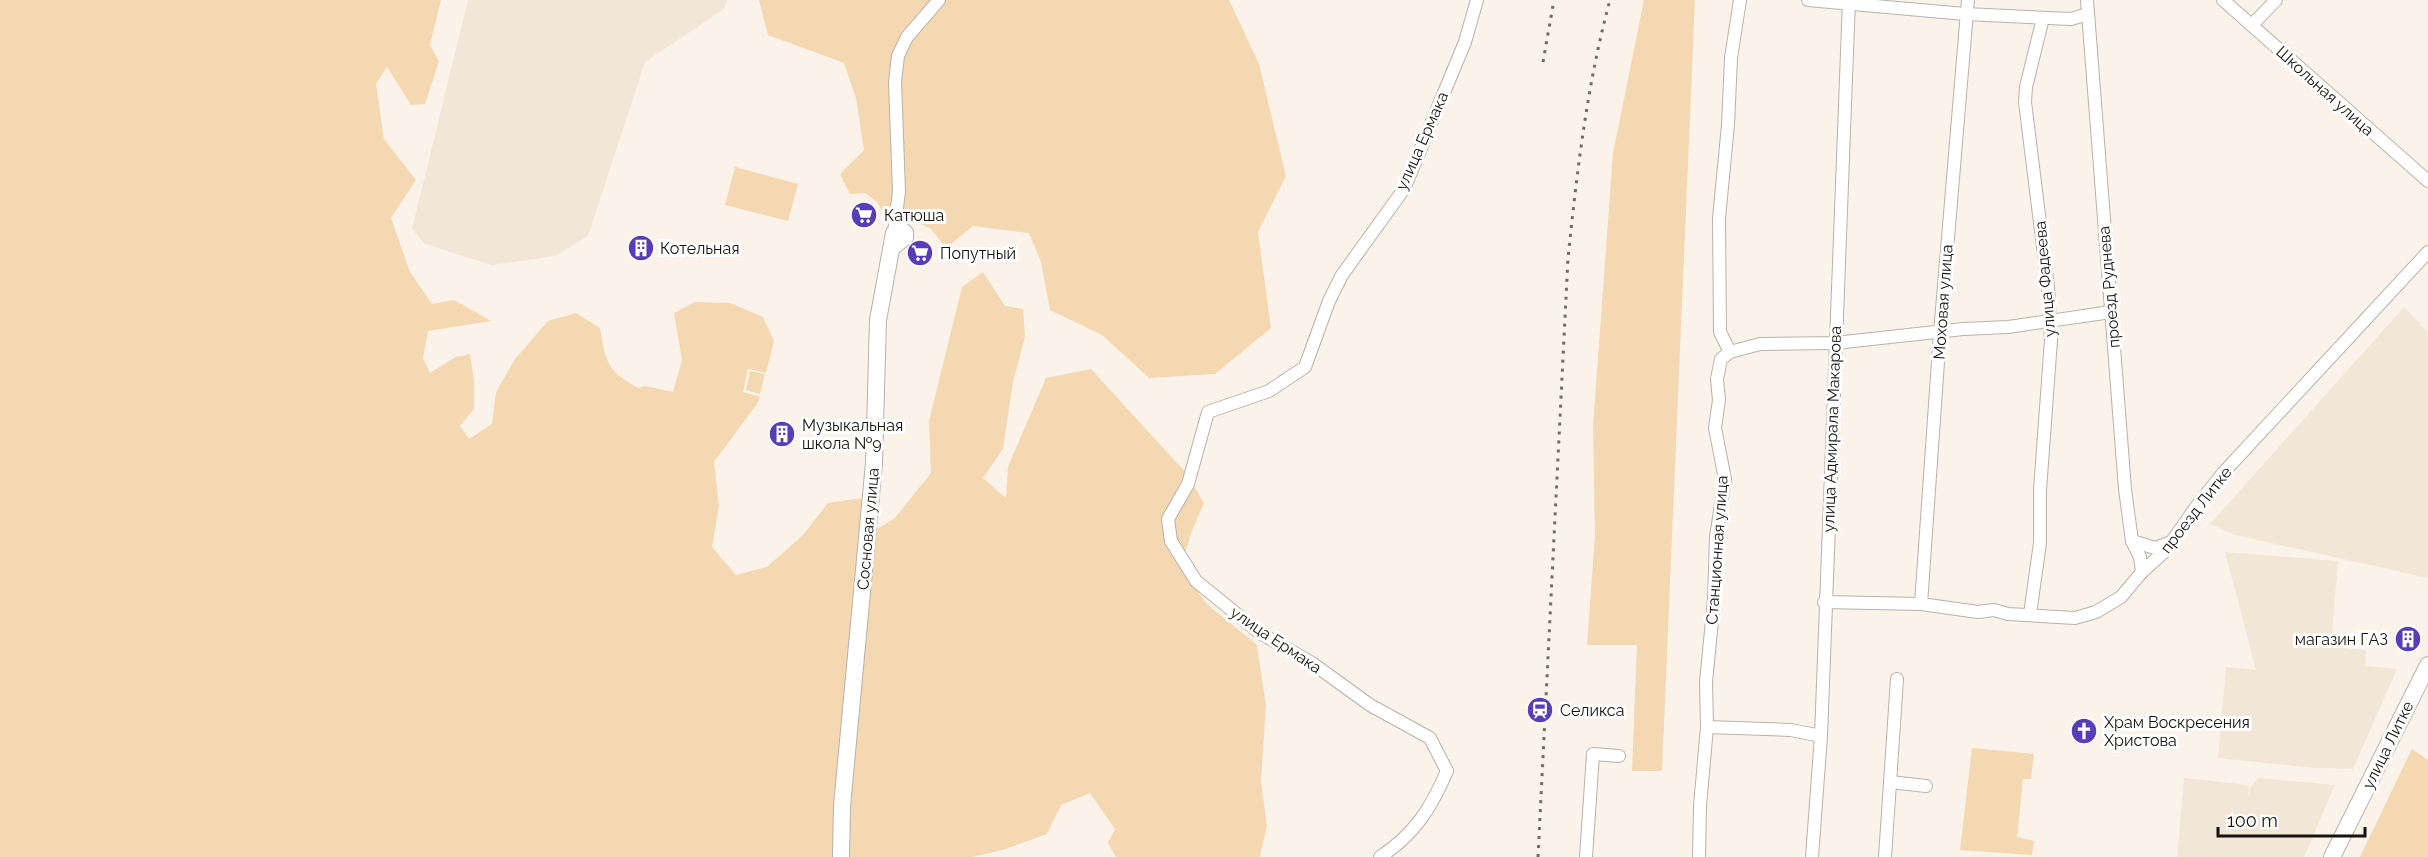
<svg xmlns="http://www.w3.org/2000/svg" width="2428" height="857" font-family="Raleway,sans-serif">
<rect width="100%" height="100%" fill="#fbf3e9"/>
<g fill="#f2e7d6">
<polygon points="468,0 727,0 724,9 645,62 588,236 555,256 492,265 425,244 412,229"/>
<polygon points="2404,307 2428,332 2428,578 2235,535 2210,524"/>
<polygon points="2225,552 2338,561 2331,647 2366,650 2365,666 2397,669 2353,769 2316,768 2218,758 2226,667 2256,670"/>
<polygon points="2184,778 2249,785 2248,797 2250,788 2258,778 2335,785 2304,857 2177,857"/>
</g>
<g fill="#f3d8b1">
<path d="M 0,0 L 441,0 L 430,45 L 439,61 L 425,104 L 411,105 L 387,67 L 376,84 L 384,139 L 416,180 L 391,218 L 410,272 L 432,304 L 454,300 L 491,321 L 428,331 L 423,358 L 430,373 L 456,357 L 470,354 L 474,381 L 474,409 L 460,426 L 469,439 L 492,424 L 496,392 L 515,359 L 548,321 L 576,313 L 600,328 C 606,363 607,370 638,388 L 645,386 L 673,392 L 682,360 L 674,313 L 695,302 L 730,303 L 763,317 L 774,341 L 766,373 L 748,369 L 743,392 L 760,397 L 757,404 L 714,462 L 719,506 L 712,547 L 736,575 L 767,567 L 803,535 L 828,503 L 863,498 L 875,530 L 895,518 L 931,473 L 929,421 L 962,287 L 983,272 L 1005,306 L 1023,309 L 1025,337 L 1013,382 L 1003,449 L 983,478 L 1006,498 L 1008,467 L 1046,378 L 1091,369 L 1187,474 L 1204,503 L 1192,531 L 1180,569 L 1208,605 L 1257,645 L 1266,706 L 1261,781 L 1267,826 L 1260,857 L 1116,857 L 1108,843 L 1115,829 L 1090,793 L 1061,805 L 1047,834 L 1003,850 L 972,857 L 0,857 Z"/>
<polygon points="759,0 1229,0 1259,64 1286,176 1258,232 1271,328 1215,374 1149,378 1102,335 1050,310 1041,262 1029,233 973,226 946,248 931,229 913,220 882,211 877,202 865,193 850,194 840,174 864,150 856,98 844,63 768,35"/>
<polygon points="1644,0 1695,0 1662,771 1632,771 1637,645 1587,645 1595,535 1593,426 1613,153"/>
<polygon points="735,167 798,184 788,221 725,205"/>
<polygon points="750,371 765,374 760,394 746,390"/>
<polygon points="1972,748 2034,754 2031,779 2023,779 2017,837 2034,841 2032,855 1960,850"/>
<polygon points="2412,749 2428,760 2428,857 2360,857"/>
</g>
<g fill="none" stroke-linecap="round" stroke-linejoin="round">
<defs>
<g id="street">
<polyline points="1808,0 1965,14 2071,19 2088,14"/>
<polyline points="2087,0 2125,489 2132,541 2140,557 2142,572"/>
<polyline points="2223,0 2428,181"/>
<polyline points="2252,25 2276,0"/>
<polyline points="894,233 899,191 895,82 898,56 907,37 939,0"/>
<polyline points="892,250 907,238 907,232 902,228 896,229 894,233"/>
<polyline points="1730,352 1760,344 1835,343 1963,329 2008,327 2111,312"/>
<polyline points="2132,541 2155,548 2171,542"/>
<polyline points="1824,602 1921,604 1978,612 1994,610 2008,614 2075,618 2096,612 2121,597 2142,572 2165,551 2199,503 2223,473 2428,252"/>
<polyline points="1921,604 1940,333 1968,0"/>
<polyline points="2030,614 2040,543 2040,490 2051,340 2048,287 2025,102 2026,87 2043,18"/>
<polyline points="1707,727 1791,730 1821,736"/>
<polyline points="1890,782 1926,786"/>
<path d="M 1380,857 C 1415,834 1431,808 1447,771 L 1430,738 L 1370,705 L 1312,663 L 1260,633 L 1196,581 L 1171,541 L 1168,519 L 1188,484 L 1208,412 L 1269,391 L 1305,367 L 1329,301 L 1342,275 L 1404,189 L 1465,42 L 1477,0"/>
<polyline points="1586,857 1593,754 1619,756"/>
<polyline points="1699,857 1700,806 1707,727 1706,682 1714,600 1716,537 1725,479 1715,428 1719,400 1717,379 1721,359 1730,352 1720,332 1719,218 1728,125 1731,58 1740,0"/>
<polyline points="1812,857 1821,736 1849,0"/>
<polyline points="1885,857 1897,679"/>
</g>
<g id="secondary">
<polyline points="841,857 842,806 874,463 878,320 894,233"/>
<polyline points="2332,857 2428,665"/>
</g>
</defs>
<use href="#street" stroke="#b9b2a8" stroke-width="14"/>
<use href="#secondary" stroke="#b9b2a8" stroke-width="18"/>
<use href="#street" stroke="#fff" stroke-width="12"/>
<use href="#secondary" stroke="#fff" stroke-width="16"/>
<g stroke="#6f6b65" stroke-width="3" stroke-dasharray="3 6" stroke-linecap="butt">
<polyline points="1543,62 1554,0"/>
<path d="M 1538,857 L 1568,258 C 1577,172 1587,84 1610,0"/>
</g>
</g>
<defs>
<symbol id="supermarket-disc" viewBox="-11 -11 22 22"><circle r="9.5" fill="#573eb6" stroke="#fff"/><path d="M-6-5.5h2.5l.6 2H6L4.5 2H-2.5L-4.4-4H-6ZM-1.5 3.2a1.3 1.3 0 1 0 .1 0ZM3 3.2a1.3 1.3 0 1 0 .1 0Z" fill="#fff"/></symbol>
<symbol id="building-disc" viewBox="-11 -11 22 22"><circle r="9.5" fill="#573eb6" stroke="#fff"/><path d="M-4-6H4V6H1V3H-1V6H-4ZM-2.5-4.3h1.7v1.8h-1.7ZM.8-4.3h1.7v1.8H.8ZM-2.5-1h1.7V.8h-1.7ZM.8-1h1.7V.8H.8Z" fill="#fff"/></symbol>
<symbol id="station-disc" viewBox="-11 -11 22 22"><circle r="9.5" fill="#573eb6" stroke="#fff"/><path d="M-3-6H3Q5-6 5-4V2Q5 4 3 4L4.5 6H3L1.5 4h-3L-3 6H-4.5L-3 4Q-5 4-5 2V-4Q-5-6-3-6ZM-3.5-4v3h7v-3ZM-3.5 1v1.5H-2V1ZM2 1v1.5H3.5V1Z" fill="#fff"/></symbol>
<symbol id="church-disc" viewBox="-11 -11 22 22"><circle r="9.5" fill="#573eb6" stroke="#fff"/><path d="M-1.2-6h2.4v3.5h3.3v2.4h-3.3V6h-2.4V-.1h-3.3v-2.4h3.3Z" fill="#fff"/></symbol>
</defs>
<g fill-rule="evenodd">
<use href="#supermarket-disc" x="849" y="200" width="30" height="30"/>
<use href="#building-disc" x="626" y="233" width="30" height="30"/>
<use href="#supermarket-disc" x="905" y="238" width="30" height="30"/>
<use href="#building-disc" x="767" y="419" width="30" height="30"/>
<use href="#building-disc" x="2393" y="624" width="30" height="30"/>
<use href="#station-disc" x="1525" y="695" width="30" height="30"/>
<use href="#church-disc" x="2069" y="716" width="30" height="30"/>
</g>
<g text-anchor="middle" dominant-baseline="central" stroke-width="6" stroke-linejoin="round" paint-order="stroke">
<g font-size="16" fill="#15120f" stroke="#fff">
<text transform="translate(2325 91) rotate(42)">Школьная улица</text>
<text transform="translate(1422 141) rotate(-66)">улица Ермака</text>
<text transform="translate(2045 279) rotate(-95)">улица Фадеева</text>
<text transform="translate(2109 287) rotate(-95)">проезд Руднева</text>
<text transform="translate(1943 302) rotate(-86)">Моховая улица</text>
<text transform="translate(1832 429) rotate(-88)">улица Адмирала Макарова</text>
<text transform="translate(2196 510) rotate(-52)">проезд Литке</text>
<text transform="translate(868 529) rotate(-85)">Сосновая улица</text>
<text transform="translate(1717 550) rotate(-86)">Станционная улица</text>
<text transform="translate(1276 640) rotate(34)">улица Ермака</text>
<text transform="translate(2388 745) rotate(-64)">улица Литке</text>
</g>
<g font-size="16" fill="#15120f" stroke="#fff" text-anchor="start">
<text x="884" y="215">Катюша</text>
<text x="660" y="248">Котельная</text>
<text x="940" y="253">Попутный</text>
<text x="802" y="425">Музыкальная<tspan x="802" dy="18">школа №9</tspan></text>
<text x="2388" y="639" text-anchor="end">магазин ГАЗ</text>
<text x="1560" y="710">Селикса</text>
<text x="2104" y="722">Храм Воскресения<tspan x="2104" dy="18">Христова</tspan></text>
</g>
</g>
<path d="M2218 827v9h147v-9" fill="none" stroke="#15120f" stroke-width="3"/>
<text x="2227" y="827" font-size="18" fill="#15120f" stroke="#ffffff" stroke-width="4.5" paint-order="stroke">100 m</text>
</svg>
